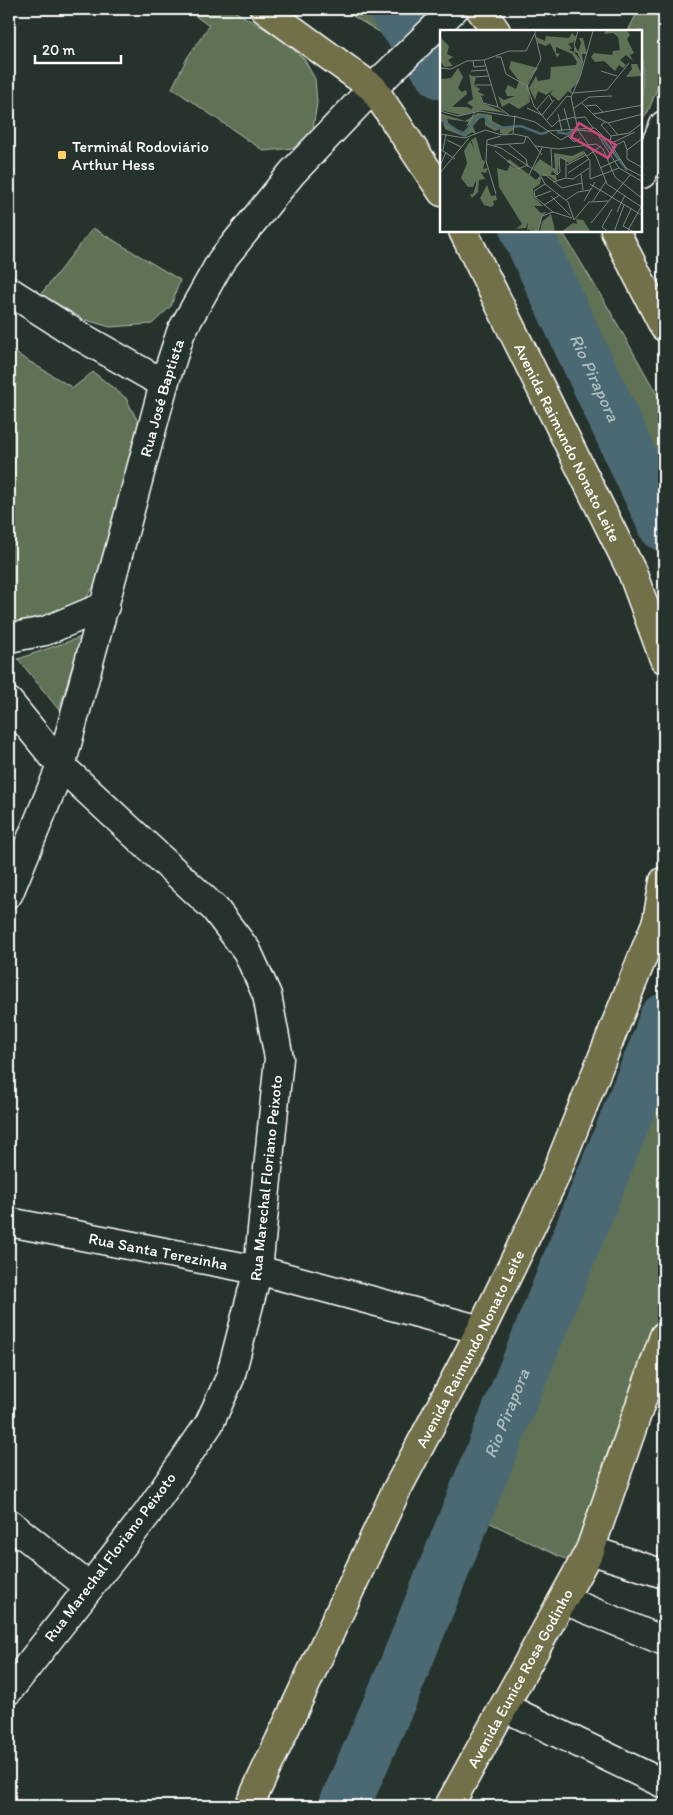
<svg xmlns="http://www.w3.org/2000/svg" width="673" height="1815" font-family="Itim,sans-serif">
<rect width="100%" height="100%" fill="#26332d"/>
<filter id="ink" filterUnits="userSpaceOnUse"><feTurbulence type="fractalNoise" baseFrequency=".02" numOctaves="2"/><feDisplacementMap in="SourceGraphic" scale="10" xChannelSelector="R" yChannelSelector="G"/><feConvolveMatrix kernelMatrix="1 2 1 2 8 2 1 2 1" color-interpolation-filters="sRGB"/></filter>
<g filter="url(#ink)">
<g fill="#5e7255" stroke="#aeb8aa">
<polygon points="186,9 231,9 280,38 304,59 315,79 317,103 312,135 293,148 264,151 172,88 187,58 209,26"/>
<polygon points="341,9 386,9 391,39"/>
<polygon points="639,9 664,9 664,72 647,114 642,120 642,31 628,31"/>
<polygon points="93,228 180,280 171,306 152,324 110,327 83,319 41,294"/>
<polygon points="504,231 562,231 609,309 664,407 664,560 638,502"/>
<polygon points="9,349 73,388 93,372 126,398 142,430 96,582 80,609 9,633"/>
<polygon points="81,637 59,710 18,659"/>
<polygon points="664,999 664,1305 603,1464 596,1512 573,1563 484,1520 629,1143"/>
</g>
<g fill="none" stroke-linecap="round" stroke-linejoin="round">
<g stroke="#4c6973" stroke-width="51">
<polyline points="394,9 442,74"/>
<path id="s1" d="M 526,231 L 664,526"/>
<path id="s2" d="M 344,1806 L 398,1683 L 659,1036 L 664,1019"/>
</g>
<defs>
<g id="minor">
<polyline points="642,174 664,125"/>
<polyline points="9,291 78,335 164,384"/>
<polyline points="9,638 45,631 105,606"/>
<polyline points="9,702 61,766 215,909 247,951 267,995 279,1058 258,1270 230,1378 209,1424 147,1514 9,1690"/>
<path id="s3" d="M 9,893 L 61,766 L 164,384 L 181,332 L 221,261 L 292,173 L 373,88 L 454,9"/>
<path id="s4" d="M 9,1222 L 258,1270 L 481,1330"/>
<polyline points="9,1523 89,1587"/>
<polyline points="590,1550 664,1574"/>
<polyline points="564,1600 664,1641"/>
<polyline points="504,1707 664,1784"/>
</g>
<g id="major">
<polyline points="264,9 373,88 442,192"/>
<polyline points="480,9 496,31"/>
<path id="s5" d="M 463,231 L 632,572 L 664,659"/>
<polyline points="615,231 664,327"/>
<path id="s6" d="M 249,1806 L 396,1491 L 481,1330 L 553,1181 L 657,921 L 664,881"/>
<path id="s7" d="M 449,1806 L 590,1550 L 664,1336"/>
</g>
</defs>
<use href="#minor" stroke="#fff" stroke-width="31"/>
<use href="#major" stroke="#fff" stroke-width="31"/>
<use href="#minor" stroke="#26332d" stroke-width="28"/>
<use href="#major" stroke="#726f4a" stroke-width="28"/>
</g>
</g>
<rect fill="#ffd166" stroke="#26332d" stroke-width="2" x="57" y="150" width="10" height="10" rx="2.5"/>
<g text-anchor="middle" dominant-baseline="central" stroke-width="5" stroke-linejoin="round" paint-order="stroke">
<g font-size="16" fill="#fff" stroke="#26332d" text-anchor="start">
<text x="72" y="146">Terminál Rodoviário<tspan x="72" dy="18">Arthur Hess</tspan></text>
</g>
<g font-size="16" fill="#fff" stroke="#26332d">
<text stroke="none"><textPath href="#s3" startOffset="519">Rua José Baptista</textPath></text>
<text stroke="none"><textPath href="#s5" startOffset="236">Avenida Raimundo Nonato Leite</textPath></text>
<text transform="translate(266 1178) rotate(-84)">Rua Marechal Floriano Peixoto</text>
<text stroke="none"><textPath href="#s4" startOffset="152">Rua Santa Terezinha</textPath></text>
<text stroke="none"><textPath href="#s6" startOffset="508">Avenida Raimundo Nonato Leite</textPath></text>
<text transform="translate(110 1557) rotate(-53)">Rua Marechal Floriano Peixoto</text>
<text stroke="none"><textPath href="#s7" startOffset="146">Avenida Eunice Rosa Godinho</textPath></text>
</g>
<g font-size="18" font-style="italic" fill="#aebcc0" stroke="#26332d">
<text stroke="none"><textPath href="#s1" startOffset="162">Rio Pirapora</textPath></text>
<text stroke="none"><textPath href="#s2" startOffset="425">Rio Pirapora</textPath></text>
</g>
</g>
<g transform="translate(440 30)">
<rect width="202" height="202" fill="#26332d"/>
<path d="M 165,1 L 187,1 L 190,5 L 187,9 L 194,23 L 190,25 L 193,31 L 186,25 L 180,30 L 186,35 L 183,38 L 179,35 L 175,41 L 164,31 L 155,32 L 151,27 L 154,23 L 172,25 L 173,21 L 180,20 L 178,7 L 173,3 L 164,4 ZM 132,3 L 136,7 L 134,12 L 128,14 L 132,18 L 129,20 L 134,22 L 134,17 L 138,22 L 141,13 L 139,8 L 143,8 L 147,24 L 142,24 L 143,33 L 138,23 L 134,22 L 143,33 L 138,53 L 131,59 L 132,64 L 128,61 L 119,71 L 110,64 L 113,60 L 106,65 L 98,61 L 95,70 L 89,58 L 96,46 L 98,51 L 110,49 L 111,37 L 136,35 L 137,32 L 132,24 L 116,17 L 116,23 L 120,24 L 117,27 L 110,13 L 106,16 L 98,13 L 96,7 L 105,11 L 106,6 L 129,8 ZM 0,7 L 9,16 L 7,24 L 13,27 L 8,30 L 13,36 L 4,37 L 0,30 ZM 71,31 L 98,38 L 88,52 L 90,72 L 79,79 L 69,73 L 62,77 L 58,66 L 64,70 L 75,66 L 67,66 L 65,61 L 68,55 L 76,59 L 79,51 L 69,38 ZM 191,34 L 197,34 L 202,46 L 186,47 L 192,39 ZM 18,38 L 23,47 L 18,58 L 22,62 L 26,60 L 27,64 L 12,77 L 27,77 L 31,79 L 29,82 L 33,77 L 27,73 L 33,69 L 29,44 L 36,48 L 34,55 L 40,59 L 38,62 L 45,65 L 41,66 L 42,73 L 66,83 L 43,80 L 21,85 L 0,80 L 0,49 L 11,48 ZM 0,83 L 25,91 L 38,83 L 52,85 L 52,91 L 64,97 L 73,97 L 73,100 L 66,105 L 60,103 L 60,99 L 55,101 L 45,95 L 45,88 L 40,88 L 33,96 L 36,104 L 32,102 L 25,107 L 5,99 ZM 7,89 L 29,92 L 28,97 L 23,102 L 9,95 ZM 36,107 L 42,130 L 45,131 L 43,139 L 48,138 L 46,143 L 41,142 L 45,149 L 39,150 L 38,162 L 32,168 L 30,164 L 33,164 L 36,155 L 36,151 L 33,157 L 28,157 L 21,148 L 27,133 L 24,121 L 30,111 L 35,120 L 31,110 ZM 147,119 L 143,122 L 145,124 L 129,133 L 119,126 L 118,144 L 112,141 L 111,145 L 116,145 L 117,152 L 109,146 L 102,146 L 93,138 L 100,129 L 115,139 L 114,123 L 132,126 ZM 69,129 L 96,150 L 100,146 L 101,148 L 100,154 L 93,159 L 94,167 L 103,176 L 94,176 L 101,183 L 107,182 L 102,186 L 98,202 L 93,202 L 93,197 L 92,202 L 88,199 L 87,202 L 88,192 L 86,198 L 76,199 L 82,194 L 59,157 L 57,138 L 67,141 L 70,135 L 79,140 L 67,132 ZM 47,155 L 51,166 L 56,165 L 57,170 L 53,171 L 54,175 L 51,177 L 44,175 L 40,168 ZM 111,184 L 115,201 L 100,202 L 102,192 ZM 136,189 L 143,190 L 151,202 L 121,202 L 133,193 L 137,194 Z" fill="#5e7255" fill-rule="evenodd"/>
<path fill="none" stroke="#4c6973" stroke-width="2.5" d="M 0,89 L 24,105 L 36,88 L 45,86 L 48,93 L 58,98 L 81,96 L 101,104 L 108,102M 117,102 L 127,104 L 134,100M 162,108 L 187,140"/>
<path fill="none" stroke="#7d8581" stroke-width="1" d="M 138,1 L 134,15 L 143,33M 153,1 L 140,47 L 131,67 L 138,100 L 156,126 L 167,154 L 203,178M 56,27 L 61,27 L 66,44 L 87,56M 44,30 L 58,77 L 69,85M 33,31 L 34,37 L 45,36M 0,38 L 11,39 L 27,31 L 44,30 L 69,21 L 86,21 L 96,1M 31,41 L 47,40M 161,41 L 177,46M 33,47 L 48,46M 35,55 L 51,55M 87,56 L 101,29 L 95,4M 87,56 L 94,76 L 112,97M 133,63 L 167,60 L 189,33M 41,67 L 43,73 L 58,77M 142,73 L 156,87 L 168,93 L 178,105M 146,76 L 156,75 L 163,82M 87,78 L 102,85 L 114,70M 124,78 L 130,100M 97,79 L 109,65 L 112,71M 133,79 L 149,67 L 172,66M 0,81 L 18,86 L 40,81 L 76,87M 118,84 L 122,101M 153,84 L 203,75M 74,86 L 95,92 L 121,110 L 138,100 L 156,102 L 179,138 L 203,152M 135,88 L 145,87 L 153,98M 107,90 L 127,66 L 131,67M 165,92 L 161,95 L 171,106M 168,93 L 203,84M 27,96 L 35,82M 112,97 L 118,91 L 135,87M 107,101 L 155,98 L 170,113 L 186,138 L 203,147M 0,104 L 25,108 L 45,100 L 62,105 L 74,104 L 88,107 L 102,125M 73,104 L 75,86M 128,106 L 134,112 L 141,108M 7,110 L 21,117M 170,113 L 171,106 L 189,103 L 201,94M 172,113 L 195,102M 47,114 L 61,118 L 99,143 L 105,154 L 128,172 L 134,190 L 149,172 L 168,171M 68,114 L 86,129 L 88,137M 54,115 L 84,113 L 86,107M 95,116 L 118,119 L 156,114 L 163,119 L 175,147 L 203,169M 172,117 L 184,111 L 187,120M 0,119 L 15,129M 111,119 L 112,137M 3,120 L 6,104M 187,120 L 187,129 L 203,138M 187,120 L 203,108M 55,121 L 78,139 L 88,135M 144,122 L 150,131 L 150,149 L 179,138M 147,126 L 161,116M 127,135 L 146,125M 0,136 L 6,122M 160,138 L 180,129M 0,143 L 29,108M 103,143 L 122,158 L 142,153M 128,143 L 149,129M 141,144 L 143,160M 89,145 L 102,118M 126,148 L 133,149 L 149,138M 113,152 L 126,148 L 126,130 L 119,127 L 120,142 L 117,145 L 114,142M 105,154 L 94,161 L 95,167 L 113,182 L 132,188M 150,154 L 203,186M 56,164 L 46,131 L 47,110 L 61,106M 111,166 L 130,185M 95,167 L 111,161M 126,170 L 138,162 L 150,160M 144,171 L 155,152M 153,171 L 166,151M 104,175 L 120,165M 191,179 L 183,196 L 194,202M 177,182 L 185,165M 151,193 L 190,145M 167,201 L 162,197 L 172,179M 98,202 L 102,186 L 113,182M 174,202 L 184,175M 187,202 L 201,177"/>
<path fill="#ce467c" fill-opacity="0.15" stroke="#ce467c" stroke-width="2.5" d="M 139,93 L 176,115 L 168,128 L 131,107 Z"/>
<rect width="202" height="202" fill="none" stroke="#fff" stroke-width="2.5"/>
</g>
<rect width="673" height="1815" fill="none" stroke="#26332d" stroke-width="30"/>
<rect x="15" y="15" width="643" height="1785" fill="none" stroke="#fff" stroke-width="2" filter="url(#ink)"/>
<path d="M35 55v8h86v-8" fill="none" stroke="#ffffff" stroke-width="2.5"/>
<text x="42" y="55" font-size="15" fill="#ffffff" stroke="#26332d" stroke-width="4" paint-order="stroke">20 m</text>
</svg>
